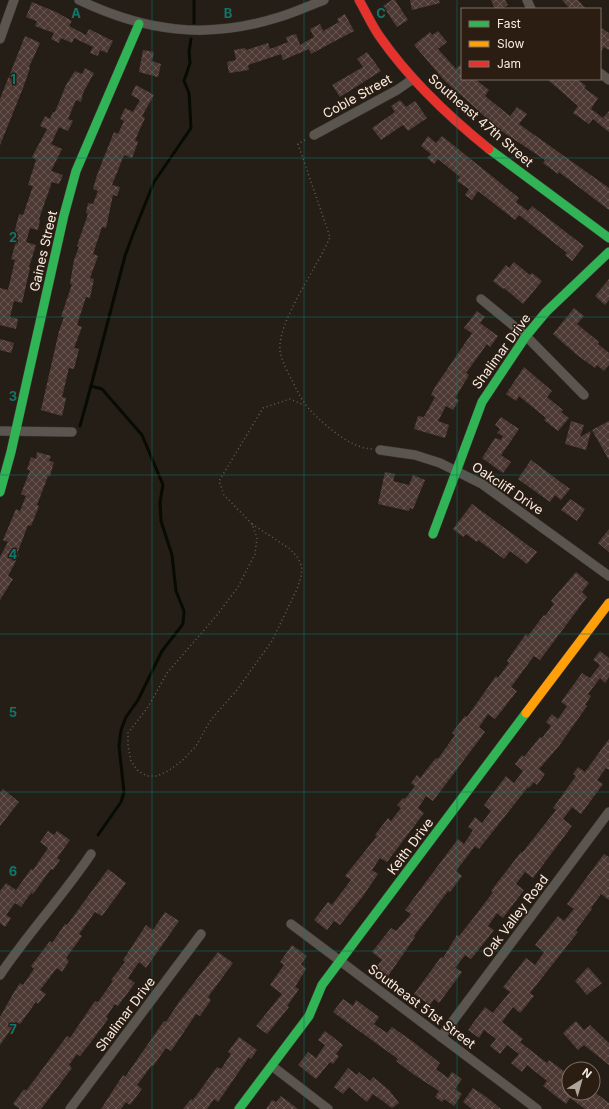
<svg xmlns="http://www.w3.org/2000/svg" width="609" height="1109" font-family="Inter,sans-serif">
<defs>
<pattern id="building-cross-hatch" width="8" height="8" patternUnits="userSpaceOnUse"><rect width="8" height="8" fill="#4d3934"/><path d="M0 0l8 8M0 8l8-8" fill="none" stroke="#675651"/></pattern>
</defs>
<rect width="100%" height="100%" fill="#251e17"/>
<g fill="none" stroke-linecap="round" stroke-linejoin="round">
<g stroke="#080b02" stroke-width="3">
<polyline points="194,23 194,0"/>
<polyline points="80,426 91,386"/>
<polyline points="98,835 121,802 124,792 119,746 121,730 126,717 138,700 162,651 183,624 184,611 176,591 172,555 161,521 160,502 163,485 142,435 102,389 91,386 125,256 133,234 154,182 191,128 189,93 184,81 190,63 189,52 191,39"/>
</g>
</g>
<g fill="url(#building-cross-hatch)">
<polygon points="392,0 395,0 408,20 397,27 383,6"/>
<polygon points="410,0 439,0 440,3 412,10"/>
<polygon points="491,0 505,0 508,5 501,9 495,9"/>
<polygon points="562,0 578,0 586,9 570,9"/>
<polygon points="32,2 56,12 72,21 69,26 86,35 89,29 113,41 107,53 100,50 98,56 90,53 93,47 74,38 72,43 61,38 59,43 51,39 54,33 35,26 37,21 26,17"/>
<polygon points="345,14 354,31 335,41 311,54 309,49 283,60 281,54 248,65 249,70 229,73 227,62 236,60 234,50 245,48 246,50 268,43 270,49 288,42 286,37 296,34 300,45 314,37 310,29 320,24 323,31 339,22 337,19"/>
<polygon points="600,27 609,33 609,50 604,47 600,53"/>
<polygon points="438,31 447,42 438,49 456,69 462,63 462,79 475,79 489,90 485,96 510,116 517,107 527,114 519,124 609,188 609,210 559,172 558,174 543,163 545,160 500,130 444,80 414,45 430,32 432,35"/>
<polygon points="25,36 40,43 29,67 30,68 23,88 0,145 0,99"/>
<polygon points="143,50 154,52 152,61 161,64 158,77 139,72"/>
<polygon points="367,52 381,71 340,97 332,85 363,67 357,59"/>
<polygon points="85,68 94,73 83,93 81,102 76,100 68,119 73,121 68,131 59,127 51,144 62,149 51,171 63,175 59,184 52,182 39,219 40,220 38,230 30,228 26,242 36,245 29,267 30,268 22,303 14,301 10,317 18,319 16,329 0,325 0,288 8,290 15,260 11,259 18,235 14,234 19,214 23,215 33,186 28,185 36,160 32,157 47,129 40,126 45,116 50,119 53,112 55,112 66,85 75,71 82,74"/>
<polygon points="547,79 577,79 586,86 584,88 598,98 591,109 603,118 609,111 609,132 593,119 589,124 573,113 578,106"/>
<polygon points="136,85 154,95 142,116 145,118 135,140 138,142 132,158 124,155 112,185 120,187 117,196 113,195 106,228 102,227 93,254 98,256 90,278 94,279 90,298 86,297 77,325 82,327 74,348 79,349 74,369 69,368 62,397 66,398 62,416 41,410 59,331 64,317 61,317 72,284 70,284 74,260 79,247 77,246 88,214 86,213 88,203 93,204 98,191 93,189 97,175 114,132 118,134 124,121 120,119 125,108 133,112 140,100 131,95"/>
<polygon points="400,100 406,107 415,101 427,118 408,131 403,125 381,140 372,128 395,112 391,106"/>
<polygon points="428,136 436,143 442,136 519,198 516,202 528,211 532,206 584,246 572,261 565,255 567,253 519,215 515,220 478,191 472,200 465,195 469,189 457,181 460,177 438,159 434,164 427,158 431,154 421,146"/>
<polygon points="514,262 530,275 532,273 542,281 523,304 504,288 503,289 493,281 506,265 509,268"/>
<polygon points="609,279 609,300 605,305 595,296"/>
<polygon points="574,308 584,316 577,324 599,342 598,344 609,353 609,365 604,371 597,365 595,368 577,355 553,334"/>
<polygon points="477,311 485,317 480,323 498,336 490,347 487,344 466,373 469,375 455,398 459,400 453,410 446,406 438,421 449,425 445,438 414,429 418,416 424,417 435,397 431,395 435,387 472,333 464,328"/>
<polygon points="0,339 14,343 11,353 0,350"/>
<polygon points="524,367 552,391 547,397 563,410 561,412 569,418 558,431 544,420 546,418 519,396 516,401 506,394"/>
<polygon points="501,417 519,429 501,455 511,462 503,473 482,458 495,438 501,440 503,436 497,433 500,429 495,425"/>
<polygon points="571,421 584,425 580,437 591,431 586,450 565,444"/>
<polygon points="609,421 609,460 592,430"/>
<polygon points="37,452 51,456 49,461 54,462 50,476 48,476 37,505 39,506 31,526 28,525 17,554 19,555 8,576 13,579 0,600 0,557 8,542 3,540 16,509 20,511 26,496 21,494 30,470 27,470 31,457 36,459"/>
<polygon points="531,460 570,489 561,500 555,495 550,502 518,479"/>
<polygon points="385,472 395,474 393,481 409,485 413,475 425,480 413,509 410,508 409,511 378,504"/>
<polygon points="570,499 585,509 577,521 561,510"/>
<polygon points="472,504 537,552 527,564 510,551 504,559 478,540 477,542 466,534 463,537 453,529"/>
<polygon points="609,529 609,552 598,543"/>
<polygon points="576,572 589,583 582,592 587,597 540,660 534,656 511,687 517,691 495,719 488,714 479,727 485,732 433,801 426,796 418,808 424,813 387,862 380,858 372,870 378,874 363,896 340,925 334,921 327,930 314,920 328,902 332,905 351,880 345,876 377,836 375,835 388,818 391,821 401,808 397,805 403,798 405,799 415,786 411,783 417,775 420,778 436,758 438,759 455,735 452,733 465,716 467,717 496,676 498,678 509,663 507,661 526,634 528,636 544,615 545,616 554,604 551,601"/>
<polygon points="600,651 609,658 609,677 605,683 600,678 588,694 591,696 585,705 587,706 559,746 539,769 545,774 537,785 534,782 529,788 528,787 479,849 475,846 456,871 462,876 450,892 448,891 414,936 415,937 388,976 376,967 382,960 372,952 391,928 396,931 411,914 405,910 458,839 464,844 473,830 468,827 475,817 482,823 491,811 484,805 506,776 514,783 523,771 515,764 522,755 524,757 540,737 542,738 551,726 546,722 552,714 558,719 567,706 561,702 582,673 590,678 600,665 593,660"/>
<polygon points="609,739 609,770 606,768 597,780 603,784 581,814 572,807 563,819 572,826 533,878 525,872 516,884 524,890 503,918 497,913 488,926 494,930 487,939 471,959 465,955 455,968 462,972 439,1003 434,999 430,1005 414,994 441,957 443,958 457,935 459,936 475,916 493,892 491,891 521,852 522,853 556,810 553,808 576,776 573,774 578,767 585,772"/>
<polygon points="3,789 19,802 0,826 0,793"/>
<polygon points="48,831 54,835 57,831 70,840 57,858 60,860 53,870 51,869 33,894 31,893 21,907 15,903 6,915 11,918 5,927 0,923 0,891 6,883 16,890 31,869 33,870 48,848 40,842"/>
<polygon points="604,854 609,857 609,900 601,894 591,908 592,909 576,930 578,932 530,993 534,996 520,1013 513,1007 502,1022 523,1039 520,1042 547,1063 549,1060 569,1075 569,1093 593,1093 593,1091 609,1103 609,1109 585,1109 570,1098 566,1104 543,1086 547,1081 527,1065 522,1072 511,1063 519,1054 507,1045 500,1054 490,1046 496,1039 484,1030 479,1038 468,1030 485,1007 493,1013 495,1010 510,992 503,987 526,958 535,965 544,952 535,945 558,916 564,921 574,909 567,904"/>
<polygon points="108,869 126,883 102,916 95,912 79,934 82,936 66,958 69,961 62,972 57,968 40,990 46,994 38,1004 36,1002 20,1024 16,1022 0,1045 0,1017 14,992 20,983 23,985 34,969 31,966 50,941 52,943 65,924 67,925"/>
<polygon points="165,912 179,921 146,968 139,962 128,978 135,983 118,1006 115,1004 106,1017 108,1019 91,1042 80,1056 77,1054 69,1065 72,1068 41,1109 20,1109 13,1104 24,1089 26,1091 67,1036 70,1038 95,1001 98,1002 113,981 111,980 125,962 123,960 146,925 153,930"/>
<polygon points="292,945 307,956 301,964 306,969 295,987 299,989 287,1006 289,1007 267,1034 256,1026 282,994 270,985 284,965 280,962"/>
<polygon points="218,952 233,963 208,997 211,1000 200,1016 196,1014 171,1051 166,1048 153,1066 152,1065 137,1085 142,1089 130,1105 126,1102 121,1109 101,1109 123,1075 125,1077 164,1021 166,1022 179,1002"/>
<polygon points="588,967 602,983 587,995 575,981"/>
<polygon points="343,999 353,1006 356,1000 379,1017 374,1024 387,1033 392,1027 412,1041 440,1063 436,1069 448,1078 452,1072 462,1079 455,1089 462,1094 454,1106 444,1099 442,1102 435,1097 439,1091 413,1074 396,1061 398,1059 333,1012"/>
<polygon points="576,1021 584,1030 590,1025 609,1043 609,1065 584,1045 578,1050 563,1033"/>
<polygon points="325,1031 343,1045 336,1054 339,1056 333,1064 330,1062 316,1079 298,1065 308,1052 316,1058 325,1045 318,1040"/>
<polygon points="239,1037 257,1050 251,1059 249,1057 218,1102 214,1099 207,1109 183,1109 191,1099 193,1100 217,1067 221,1069 231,1054 228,1052"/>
<polygon points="348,1068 357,1075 359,1072 370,1081 373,1077 389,1090 399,1103 392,1108 373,1094 367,1102 349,1087 343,1094 334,1087"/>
<polygon points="473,1088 489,1099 501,1109 472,1109 463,1102"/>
<polygon points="281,1096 298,1109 266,1109 272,1100 276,1102"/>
</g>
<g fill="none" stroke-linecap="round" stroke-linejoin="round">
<defs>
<g id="street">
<path d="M 79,0 C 144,31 206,40 276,18 C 292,14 308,6 324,0"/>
<polyline points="527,0 531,9"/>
<polyline points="0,39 14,0"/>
<polyline points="600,73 609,80"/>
<polyline points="314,135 397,90 413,79"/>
<polyline points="481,299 526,336 584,395"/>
<polyline points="0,431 72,432"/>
<polyline points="380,450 415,455 440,463 482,484 609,576"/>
<polyline points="291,924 537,1109"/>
<path d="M 0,975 C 28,933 63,896 91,854"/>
<polyline points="441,1037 609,812"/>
<polyline points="272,1066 328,1109"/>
<polyline points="70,1109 201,934"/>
</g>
<g id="fast">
<polyline points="489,149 609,238"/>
<polyline points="0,492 11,452 64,215 76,171 139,24"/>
<polyline points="433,534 482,402 526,336 546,312 609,252"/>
<polyline points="239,1109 309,1016 322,985 526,713"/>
</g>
<polyline id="slow" points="526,713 609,603"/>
<path id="jam" d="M 359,0 C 366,12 372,26 380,37 C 410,80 448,116 489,149"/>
</defs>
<use href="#street" stroke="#403935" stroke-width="10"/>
<use href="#fast" stroke="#403935" stroke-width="10"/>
<use href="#slow" stroke="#403935" stroke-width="10"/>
<use href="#jam" stroke="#403935" stroke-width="10"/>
<g stroke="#635e59" stroke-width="1.5" stroke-dasharray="1 3" stroke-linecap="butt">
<path d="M 305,140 L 298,144 L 330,237 C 318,267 277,321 280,351 C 282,362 288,373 293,382 C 300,397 305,406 317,417 C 331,430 352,448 372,449"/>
<polyline points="252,524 290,549 298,558 302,567 301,577 297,589 272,641 236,691 210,721 196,746 182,761 168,771 157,776 147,776 138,771 131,761 128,746 128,733 148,707 167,673 217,615 238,587 255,554 257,538 252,524 224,495 219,481 263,408 290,399 304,405"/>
</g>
<use href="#street" stroke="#5b5550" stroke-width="9"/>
<use href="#fast" stroke="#30b455" stroke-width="9"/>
<use href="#slow" stroke="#ff9f0a" stroke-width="9"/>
<use href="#jam" stroke="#e5322d" stroke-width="9"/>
</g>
<path fill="none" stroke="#0f766e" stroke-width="1" stroke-opacity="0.55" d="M 152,0 L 152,1109M 304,0 L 304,1109M 457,0 L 457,1109M 0,158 L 609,158M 0,317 L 609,317M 0,475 L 609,475M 0,634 L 609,634M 0,792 L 609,792M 0,951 L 609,951"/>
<g text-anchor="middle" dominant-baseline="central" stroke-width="3" stroke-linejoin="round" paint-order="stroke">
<g font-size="13" fill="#f7ede5" stroke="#2b1d11">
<text transform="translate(357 96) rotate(-29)">Coble Street</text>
<text transform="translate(481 120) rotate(41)">Southeast 47th Street</text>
<text transform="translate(43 251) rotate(-77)">Gaines Street</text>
<text transform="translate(501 351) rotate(-54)">Shalimar Drive</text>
<text transform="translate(508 488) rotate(34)">Oakcliff Drive</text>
<text transform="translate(410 846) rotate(-53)">Keith Drive</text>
<text transform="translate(515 916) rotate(-53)">Oak Valley Road</text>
<text transform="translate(422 1006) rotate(37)">Southeast 51st Street</text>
<text transform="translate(125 1014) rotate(-53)">Shalimar Drive</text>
</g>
</g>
<g font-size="13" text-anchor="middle" font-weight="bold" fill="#0f766e" stroke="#2b1d11" stroke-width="3" stroke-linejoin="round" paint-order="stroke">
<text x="76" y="18">A</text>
<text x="228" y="18">B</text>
<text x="381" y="18">C</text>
<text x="13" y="84">1</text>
<text x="13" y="242">2</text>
<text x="13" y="401">3</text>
<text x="13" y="559">4</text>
<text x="13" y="717">5</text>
<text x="13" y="876">6</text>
<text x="13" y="1034">7</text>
</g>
<rect x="461" y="8" width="140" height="72" fill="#2b1d11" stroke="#7d7066"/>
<rect x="469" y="21" width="20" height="6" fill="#30b455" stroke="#7d7066"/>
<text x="497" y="28" font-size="12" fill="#f7ede5">Fast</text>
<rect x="469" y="41" width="20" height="6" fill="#ff9f0a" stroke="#7d7066"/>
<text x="497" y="48" font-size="12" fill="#f7ede5">Slow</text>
<rect x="469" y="61" width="20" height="6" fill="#e5322d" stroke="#7d7066"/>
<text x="497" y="68" font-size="12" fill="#f7ede5">Jam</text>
<g transform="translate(581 1081) rotate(37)"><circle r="19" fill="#2b1d11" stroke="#7d7066"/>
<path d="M0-3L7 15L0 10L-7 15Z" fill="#aea59d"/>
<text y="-6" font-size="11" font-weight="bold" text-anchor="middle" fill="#f7ede5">N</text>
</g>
</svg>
